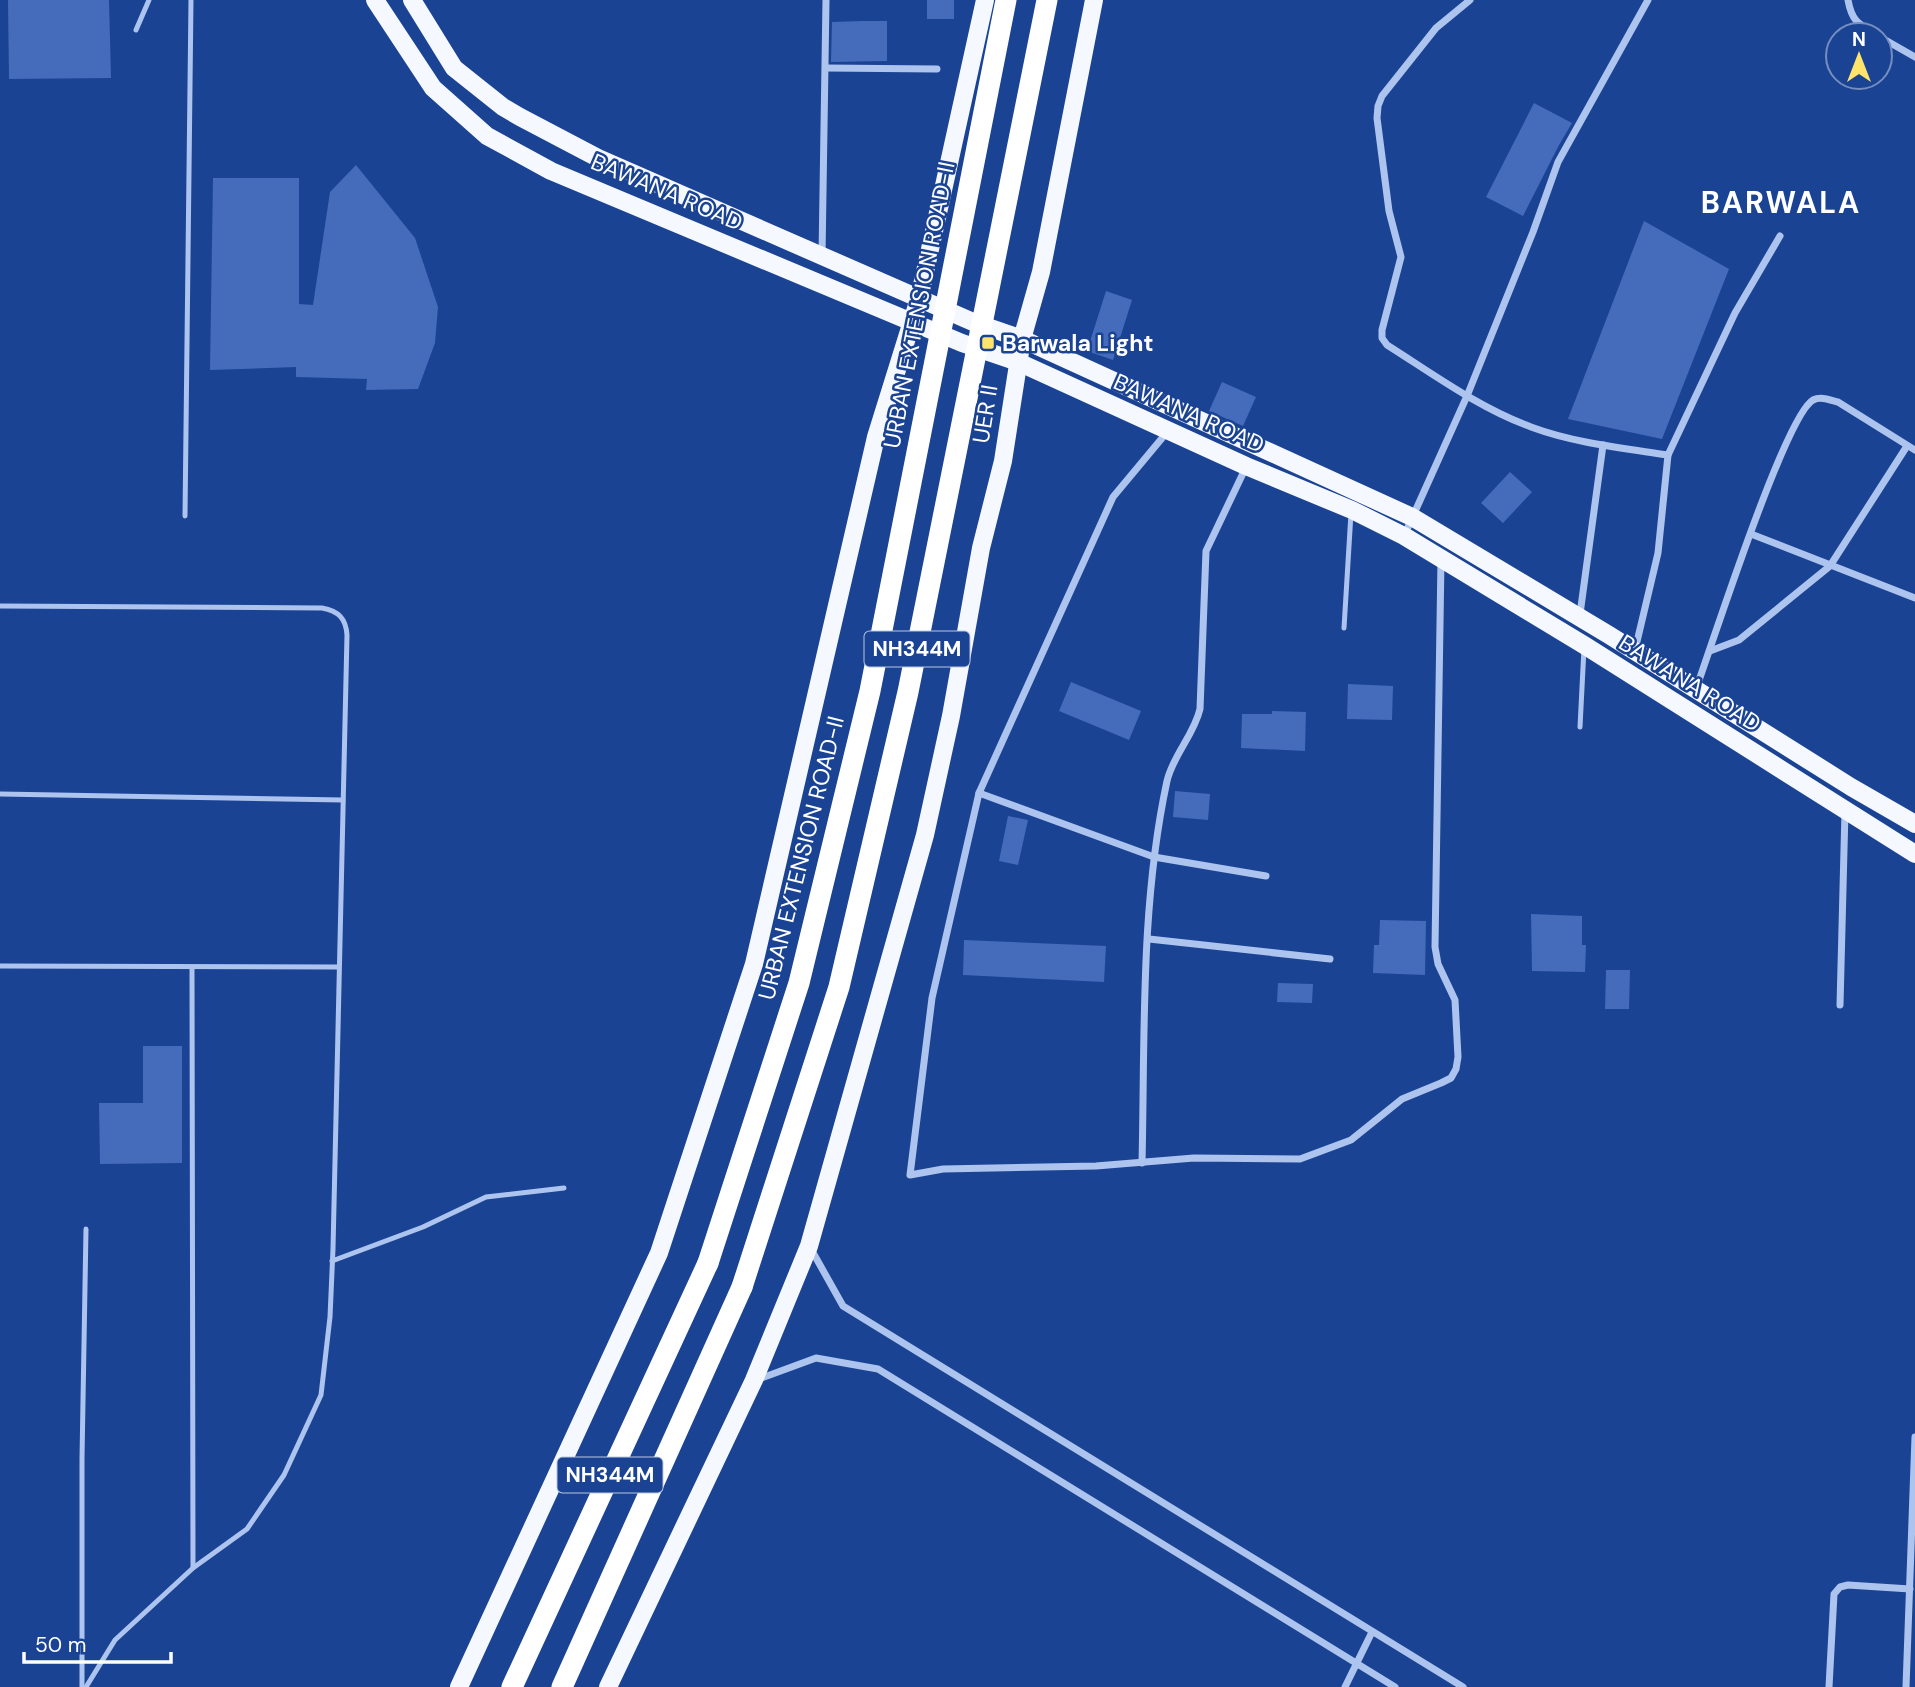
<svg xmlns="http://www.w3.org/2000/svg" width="1915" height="1687" font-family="'DM Sans',sans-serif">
<rect width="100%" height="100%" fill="#1b4394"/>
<g fill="#446cbb">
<polygon points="8,0 109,0 111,78 9,79"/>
<rect x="927" y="0" width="27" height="19"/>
<polygon points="862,21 887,21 887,61 831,62 832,22"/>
<polygon points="1534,103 1572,123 1559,145 1523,216 1486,197"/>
<polygon points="356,165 415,238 438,307 435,343 418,389 366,390 367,379 296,377 296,367 210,370 213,178 299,178 299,304 313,305 330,192"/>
<polygon points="1644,221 1729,269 1662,439 1568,419"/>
<polygon points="1106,291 1132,300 1113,360 1087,351"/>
<polygon points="1222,382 1256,397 1243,426 1209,411"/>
<polygon points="1510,472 1532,492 1503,523 1481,503"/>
<polygon points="1071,682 1141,711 1129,740 1059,711"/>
<polygon points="1348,684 1393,686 1392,720 1347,719"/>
<polygon points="1272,711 1306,712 1305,751 1241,748 1242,714 1272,714"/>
<polygon points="1175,791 1210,794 1208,820 1173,817"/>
<polygon points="1008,816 1028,820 1018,865 999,861"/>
<polygon points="1531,914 1582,916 1582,945 1586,945 1585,972 1532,971"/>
<polygon points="1380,920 1426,921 1425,975 1373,973 1374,945 1379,945"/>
<polygon points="964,940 1106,946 1104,982 963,975"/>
<polygon points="1606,970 1630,970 1629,1009 1605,1009"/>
<polygon points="1278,983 1313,984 1312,1003 1277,1002"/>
<polygon points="143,1046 182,1046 182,1163 100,1164 99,1103 143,1103"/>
</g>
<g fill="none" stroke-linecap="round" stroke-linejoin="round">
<g stroke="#adc4ef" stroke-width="5">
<polyline points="136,30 149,0"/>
<polyline points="185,516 191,0"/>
<path d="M 0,606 L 322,608 C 339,611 346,619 347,635 L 333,1249 L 330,1317 L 321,1395 L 284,1475 L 247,1529 L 193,1568 L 115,1640 L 86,1687"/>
<polyline points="1344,628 1351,513"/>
<polyline points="1580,727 1584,648"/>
<polyline points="0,794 343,800"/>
<polyline points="0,966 338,967"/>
<polyline points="192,968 193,1568"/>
<polyline points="332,1261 423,1227 486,1197 564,1188"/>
<polyline points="82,1687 82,1458 86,1229"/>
</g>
<g stroke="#adc4ef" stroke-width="7">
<path d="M 1470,0 L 1436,28 L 1382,96 L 1378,106 L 1377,118 L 1389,211 L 1401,257 L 1382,330 L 1382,338 L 1387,345 C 1433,374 1479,408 1531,427 C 1574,443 1622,448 1668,455"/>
<path d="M 1848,0 C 1852,22 1859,24 1877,35"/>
<polyline points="1880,37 1915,57"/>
<polyline points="826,68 937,69"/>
<polyline points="822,256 826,0"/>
<polyline points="1168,431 1113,497 979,793 932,998 910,1175 943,1169 1096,1166 1194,1158 1300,1159 1351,1140 1402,1099 1441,1083 1451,1078 1456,1069 1458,1057 1455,1000 1438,964 1435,947 1441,559"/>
<polyline points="1751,534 1915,598"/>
<polyline points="1404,536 1467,396 1533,232 1558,162 1648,0"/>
<polyline points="1580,614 1603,445"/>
<polyline points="1635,650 1658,553 1668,455 1735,313 1780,236"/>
<polyline points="1710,651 1739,640 1830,566 1907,446"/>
<path d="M 1696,689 C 1712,645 1785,416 1813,400 C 1821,396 1830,400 1838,402 L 1915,450"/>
<polyline points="979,793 1154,857 1266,876"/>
<polyline points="1149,939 1330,959"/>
<polyline points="1840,1005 1845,811"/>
<path d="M 1142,1163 C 1145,1037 1140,906 1167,781 C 1173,755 1194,735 1200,709 L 1206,551 L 1246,467"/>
<polyline points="811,1249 843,1306 1463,1687"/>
<polyline points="759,1379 816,1358 878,1369 1395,1687"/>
<polyline points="1345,1687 1372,1632"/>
<polyline points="1829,1687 1834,1594 1840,1587 1848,1585 1910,1589"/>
<polyline points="1906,1687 1915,1437"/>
</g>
<g stroke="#f5f8ff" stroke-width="18">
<polyline points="375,0 433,88 487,136 551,171 962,343 1018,362 1246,466 1352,510 1404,536 1584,645 1915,854"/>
<polyline points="412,0 454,68 503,107 520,117 598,158 973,322 1022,339 1412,517 1609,635 1851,787 1915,824"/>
<polyline points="459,1687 659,1253 754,964 876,437 919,299 985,0"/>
<polyline points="608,1687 754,1380 809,1246 925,835 951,716 981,548 1003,461 1022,339 1041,272 1094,0"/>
</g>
<g stroke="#fff" stroke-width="21">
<polyline points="512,1687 708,1263"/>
<polyline points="562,1687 742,1287"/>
</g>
<g stroke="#fff" stroke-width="21">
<polyline points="708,1263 799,983 870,691 1006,0"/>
<polyline points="742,1287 839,987 908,692 1047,0"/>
</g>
</g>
<rect fill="#ffe46b" stroke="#1b4394" stroke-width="2.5" x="981" y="336" width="14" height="14" rx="3.5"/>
<g text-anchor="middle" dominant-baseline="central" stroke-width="5" stroke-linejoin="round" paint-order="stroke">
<g fill="#1b4394" stroke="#bbc7df" stroke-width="2">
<rect x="864.5" y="631.5" width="105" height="35" rx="5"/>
<rect x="557.5" y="1457.5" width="105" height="35" rx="5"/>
</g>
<g font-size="21" font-weight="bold" fill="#fff">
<text x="917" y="649">NH344M</text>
<text x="610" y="1475">NH344M</text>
</g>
<g font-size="23" fill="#fff" stroke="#1b4394">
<text transform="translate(667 192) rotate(23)">BAWANA ROAD</text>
<text transform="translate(919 305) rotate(-79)">URBAN EXTENSION ROAD-II</text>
<text transform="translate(1189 413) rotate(24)">BAWANA ROAD</text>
<text transform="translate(985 414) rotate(-81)">UER II</text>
<text transform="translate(1690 683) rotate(32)">BAWANA ROAD</text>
<text transform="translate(801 858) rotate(-76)">URBAN EXTENSION ROAD-II</text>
</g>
<g font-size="23" font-weight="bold" fill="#fff" stroke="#1b4394" text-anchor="start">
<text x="1002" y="343">Barwala Light</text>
</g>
<g font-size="30" font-weight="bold" letter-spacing="2" fill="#fff" stroke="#1b4394">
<text x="1781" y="202">BARWALA</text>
</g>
</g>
<g transform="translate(1859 56)"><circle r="33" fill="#1b4394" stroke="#768ebf" stroke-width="2"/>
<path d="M0-5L12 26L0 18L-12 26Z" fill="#ffe46b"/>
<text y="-10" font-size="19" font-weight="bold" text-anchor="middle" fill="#ffffff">N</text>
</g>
<path d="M24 1652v10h147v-10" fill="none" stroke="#ffffff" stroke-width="3.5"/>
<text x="35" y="1652" font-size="21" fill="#ffffff" stroke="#1b4394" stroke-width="5" paint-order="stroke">50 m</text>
</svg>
